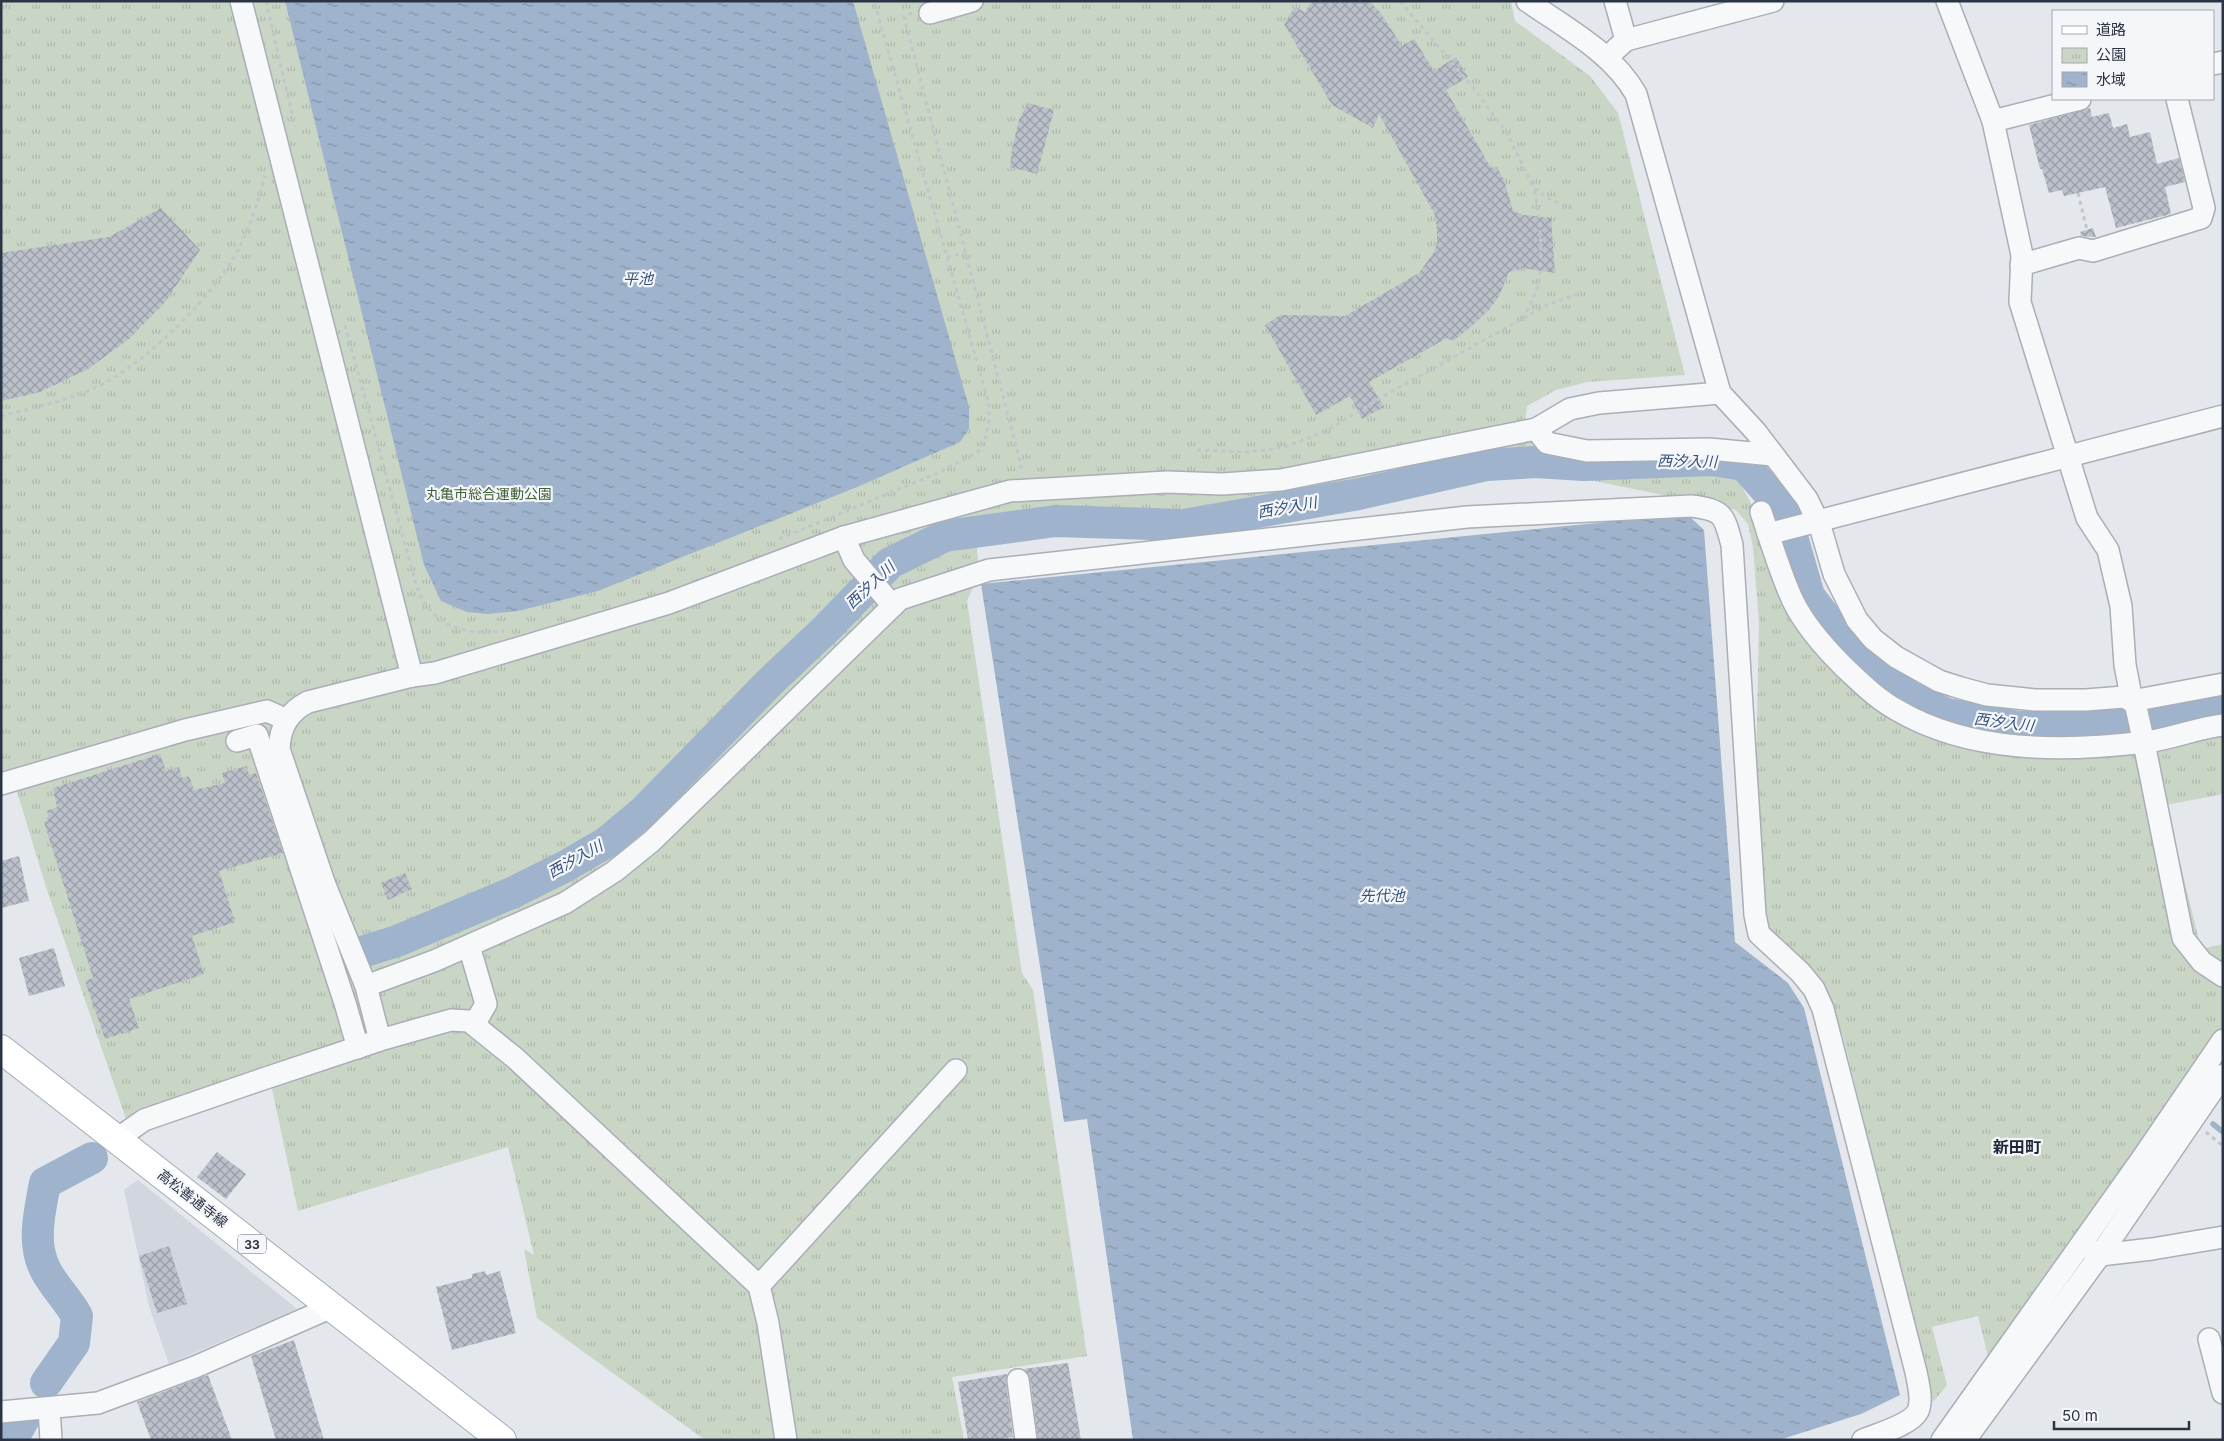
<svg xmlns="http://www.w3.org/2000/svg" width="2224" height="1441" font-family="Inter,'Noto Sans JP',sans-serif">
<defs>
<pattern id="park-tufts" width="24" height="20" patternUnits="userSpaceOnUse" patternTransform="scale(1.25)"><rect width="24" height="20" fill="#c9d6c5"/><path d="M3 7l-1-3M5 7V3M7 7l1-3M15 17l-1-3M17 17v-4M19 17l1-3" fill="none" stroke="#adb8ab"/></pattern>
<pattern id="water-ripples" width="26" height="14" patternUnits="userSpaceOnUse" patternTransform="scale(1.25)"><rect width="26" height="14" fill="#9fb4cc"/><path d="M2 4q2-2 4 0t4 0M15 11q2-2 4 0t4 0" fill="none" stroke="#8293a7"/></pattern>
<pattern id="building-cross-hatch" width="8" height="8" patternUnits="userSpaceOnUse" patternTransform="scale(1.25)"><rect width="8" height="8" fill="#bbc0ca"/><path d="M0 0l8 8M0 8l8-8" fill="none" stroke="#989da6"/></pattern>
</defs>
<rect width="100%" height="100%" fill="#e4e7ec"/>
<polygon fill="#d2d6de" points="138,1180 297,1309 169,1364 149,1306 124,1190"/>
<polygon fill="url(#park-tufts)" points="1,1 1511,1 1515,21 1590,76 1618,113 1685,375 1587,382 1556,390 1527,406 1525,423 1576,445 1718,443 1763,525 1810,635 1941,741 2223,735 2223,794 2166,805 2201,949 2223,944 2223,1025 1988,1356 1978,1316 1932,1327 1947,1385 1933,1402 1843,1036 1826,999 1767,935 1756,768 1759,622 1753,547 1748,524 1736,510 1497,461 1181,516 1137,515 976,537 979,573 967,601 1022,973 1033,990 1087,1356 952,1377 964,1440 705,1440 537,1318 524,1249 534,1255 508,1147 298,1211 267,1065 147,1109 127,1122 46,887 12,775 1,777"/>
<g fill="url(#water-ripples)">
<polygon points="285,1 853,1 969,407 969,429 960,442 857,487 598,591 518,611 488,614 467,612 441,601 424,565"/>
<polygon points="1687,514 1704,530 1735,942 1788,983 1804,1008 1900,1395 1861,1414 1779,1440 1133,1440 1087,1119 1064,1122 981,584"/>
</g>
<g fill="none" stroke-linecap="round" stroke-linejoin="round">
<polyline stroke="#9fb4cc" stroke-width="5.5" points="2213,1124 2223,1132"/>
<g stroke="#9fb4cc" stroke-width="32">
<polyline points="359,953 397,941 514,892 564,867 607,842 644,811 770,682 827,628 890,563 945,536 1056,521 1184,525 1359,494 1487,465 1536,462 1584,465 1711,460 1744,465 1775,500 1786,516 1809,596 1851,651 1880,678 1912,698 1947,714 2018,727 2090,727 2146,721 2223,705"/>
<path d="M 46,1383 L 74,1343 L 77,1316 C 68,1300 54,1286 46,1271 C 31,1243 40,1211 45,1183 L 92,1158"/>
<polyline points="12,1440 26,1415"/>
</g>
</g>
<g fill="url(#building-cross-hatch)">
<polygon points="1312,1 1369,1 1380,12 1402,46 1414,39 1434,71 1456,57 1468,77 1446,90 1491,168 1497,167 1504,180 1513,211 1524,215 1551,218 1555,273 1523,268 1509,272 1499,296 1489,310 1473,325 1453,341 1447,338 1369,382 1384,407 1362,419 1350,396 1316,415 1265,325 1280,315 1345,316 1419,273 1434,252 1437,242 1437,229 1435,215 1379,114 1373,128 1332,105 1284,24 1295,7 1305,12"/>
<polygon points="1028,103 1054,110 1037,174 1010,167 1012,149 1019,120"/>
<polygon points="2090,108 2092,117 2109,113 2113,128 2127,124 2130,137 2150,132 2157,164 2179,158 2185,182 2165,187 2171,214 2116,228 2105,187 2064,196 2062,190 2049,193 2042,169 2040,169 2029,125"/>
<polygon points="161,208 200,250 166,301 130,338 88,369 40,392 1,401 1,253 109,237"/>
<polygon points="2093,228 2096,237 2081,236 2080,232"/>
<polygon points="160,754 166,771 179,767 182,778 189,776 194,790 225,783 222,773 247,766 249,775 256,773 283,853 219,871 235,922 192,936 204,974 129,999 139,1028 105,1039 85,981 93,978 44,822 49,820 47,811 57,807 53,788"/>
<polygon points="19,856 29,901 1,908 1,861"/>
<polygon points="405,873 412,889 388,900 381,883"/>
<polygon points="54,948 65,986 29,996 19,958"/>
<polygon points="217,1152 246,1174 226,1199 197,1177"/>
<polygon points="169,1246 187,1304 157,1313 139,1256"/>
<polygon points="485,1271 486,1275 500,1271 516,1333 452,1350 436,1287 472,1278 472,1274"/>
<polygon points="294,1340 324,1440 276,1440 251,1356"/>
<polygon points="1068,1363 1081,1440 1038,1440 1030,1378 1024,1369"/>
<polygon points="1007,1374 1006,1382 1013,1437 994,1440 968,1440 958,1382"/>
<polygon points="208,1375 232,1440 151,1440 137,1402"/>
</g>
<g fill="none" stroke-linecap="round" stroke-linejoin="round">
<defs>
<g id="minor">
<polyline points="241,1 412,676"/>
<path d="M 1527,1 C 1566,28 1612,52 1636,94 L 1720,393 L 1756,432 L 1807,499 L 1820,526 L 1834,574 L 1857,620 L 1873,639 L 1896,657 L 1939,681 L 1961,688 L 1987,695 L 2035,700 L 2086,700 L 2124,697 L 2135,703 L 2144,743 L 2183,938 L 2202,962 L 2223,976"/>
<polyline points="1947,1 1993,121 2022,255 2020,302 2087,518 2108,550 2121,606 2125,665 2132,701 2223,684"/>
<polyline points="930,13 972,1"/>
<polyline points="1626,40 1773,1"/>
<polyline points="1615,50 1626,40 1615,1"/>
<polyline points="2213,64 2223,62"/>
<polyline points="1993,121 2080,99"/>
<polyline points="2021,265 2079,248 2093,251 2201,218 2204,208 2177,99"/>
<polyline points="1536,429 1547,443 1587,451 1709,449 1773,455"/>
<path d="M 1761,512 C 1771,542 1780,573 1793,601 C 1805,626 1825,648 1844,667 C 1861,683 1877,699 1897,710 C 1970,753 2063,752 2145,742 C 2172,739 2196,728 2223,725"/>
<polyline points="1768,534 2223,416"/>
<polyline points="844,537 854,560 893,606"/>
<polyline points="237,741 257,735 345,1003 358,1048"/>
<polyline points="1,784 185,730 267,711 287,720"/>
<polyline points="469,946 486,1004 474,1025"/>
<path d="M 366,986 L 434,961 L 565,903 L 615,871 L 652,841 L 900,599 L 989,570 L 1467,517 L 1691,506 C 1724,510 1724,515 1732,545 L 1755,915 L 1759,934 L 1800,972 L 1814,989 L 1823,1009 L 1916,1372 C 1918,1383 1923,1400 1918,1411 C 1911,1425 1877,1434 1863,1440"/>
<path d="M 380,1040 L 366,986 L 325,885 L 279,749 C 280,727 288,712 308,702 L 412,676 L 435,673 L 669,603 L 844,537 L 1010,491 L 1167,482 L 1222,484 L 1281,480 L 1536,429 L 1570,409 L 1599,403 L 1720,393"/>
<polyline points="117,1139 144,1120 260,1080 380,1040 451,1020 469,1021 515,1058 759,1286 768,1323 786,1440"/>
<polyline points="2093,1251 2100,1255 2152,1249 2223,1237"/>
<polyline points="759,1286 956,1070"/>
<polyline points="2209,1339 2223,1393"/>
<polyline points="1018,1380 1026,1440"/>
<polyline points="49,1408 51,1440"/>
<polyline points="1,1412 98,1403 195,1367 332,1307"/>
<polyline points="1942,1440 2141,1160 2223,1040"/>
<polyline points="1965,1440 2100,1255 2223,1075"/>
</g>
<polyline id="major" points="1,1049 502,1440"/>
</defs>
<use href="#minor" stroke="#a9aeb7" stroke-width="24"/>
<use href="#major" stroke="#a3abb8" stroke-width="30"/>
<g stroke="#c2c5cb" stroke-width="3" stroke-dasharray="4 4" stroke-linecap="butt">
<polyline points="266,1 295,127"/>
<polyline points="1400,1 1475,90 1507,133 1534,188 1551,200 1572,208"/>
<polyline points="912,13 904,17 1021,465 1021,472"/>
<polyline points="2078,193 2087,230"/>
<polyline points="947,257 966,253"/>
<path d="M 1523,319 C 1529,307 1537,294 1539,280 C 1543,251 1540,217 1534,188"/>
<path d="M 345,325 L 416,584 C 419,591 421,600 426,605 C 446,632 474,634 504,631"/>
<path d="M 1,416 C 32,408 67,401 96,387 C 146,364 214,296 239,248 C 251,225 258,201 265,176"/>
<polyline points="1197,450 1248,452 1285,447 1324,432 1389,393 1549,304 1579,294"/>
<polyline points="779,539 938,473 978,452 985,439 989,420 989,404 874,1"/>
<polyline points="2206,1132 2223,1146"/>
</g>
<use href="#minor" stroke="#f7f8fa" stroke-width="21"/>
<use href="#major" stroke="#fff" stroke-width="28"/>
</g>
<g text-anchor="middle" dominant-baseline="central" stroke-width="4.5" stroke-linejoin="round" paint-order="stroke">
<rect fill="#f4f6f9" stroke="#676e7b" stroke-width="1" x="238" y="1234.5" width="28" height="19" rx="4"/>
<g font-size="12" font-weight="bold" fill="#2b3445">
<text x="252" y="1244">33</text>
</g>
<g font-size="14" fill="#3f6138" stroke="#f4f6f9">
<text x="489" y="493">丸亀市総合運動公園</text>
</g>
<g font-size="14" fill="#2b3445" stroke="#f4f6f9">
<text transform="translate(193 1198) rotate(38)">高松善通寺線</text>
</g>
<g font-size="15" font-style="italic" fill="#34527a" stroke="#f4f6f9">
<text x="638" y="278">平池</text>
<text transform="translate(1687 461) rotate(1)">西汐入川</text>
<text transform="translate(1287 507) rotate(-10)">西汐入川</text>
<text transform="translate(870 585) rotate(-43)">西汐入川</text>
<text transform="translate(2004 722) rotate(7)">西汐入川</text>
<text transform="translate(575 859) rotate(-29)">西汐入川</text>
<text x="1382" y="895">先代池</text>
</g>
<g font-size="16" font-weight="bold" fill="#1d2536" stroke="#f4f6f9">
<text x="2017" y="1147">新田町</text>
</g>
</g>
<rect width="2224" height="1441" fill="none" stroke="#2b3445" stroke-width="5"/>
<rect x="2052" y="10" width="162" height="90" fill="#f4f6f9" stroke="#a4a8b1"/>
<rect x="2062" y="26" width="25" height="8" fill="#ffffff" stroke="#a4a8b1"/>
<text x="2096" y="35" font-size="15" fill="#2b3445">道路</text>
<rect x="2062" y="48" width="25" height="15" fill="url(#park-tufts)" stroke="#a4a8b1"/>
<text x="2096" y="60" font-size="15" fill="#2b3445">公園</text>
<rect x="2062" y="72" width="25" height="15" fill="url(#water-ripples)" stroke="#a4a8b1"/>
<text x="2096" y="85" font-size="15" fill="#2b3445">水域</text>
<path d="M2054 1421v8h135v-8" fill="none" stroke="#2b3445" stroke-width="2.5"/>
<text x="2062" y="1421" font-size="15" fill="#2b3445" stroke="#f4f6f9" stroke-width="4" paint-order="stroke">50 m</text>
</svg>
